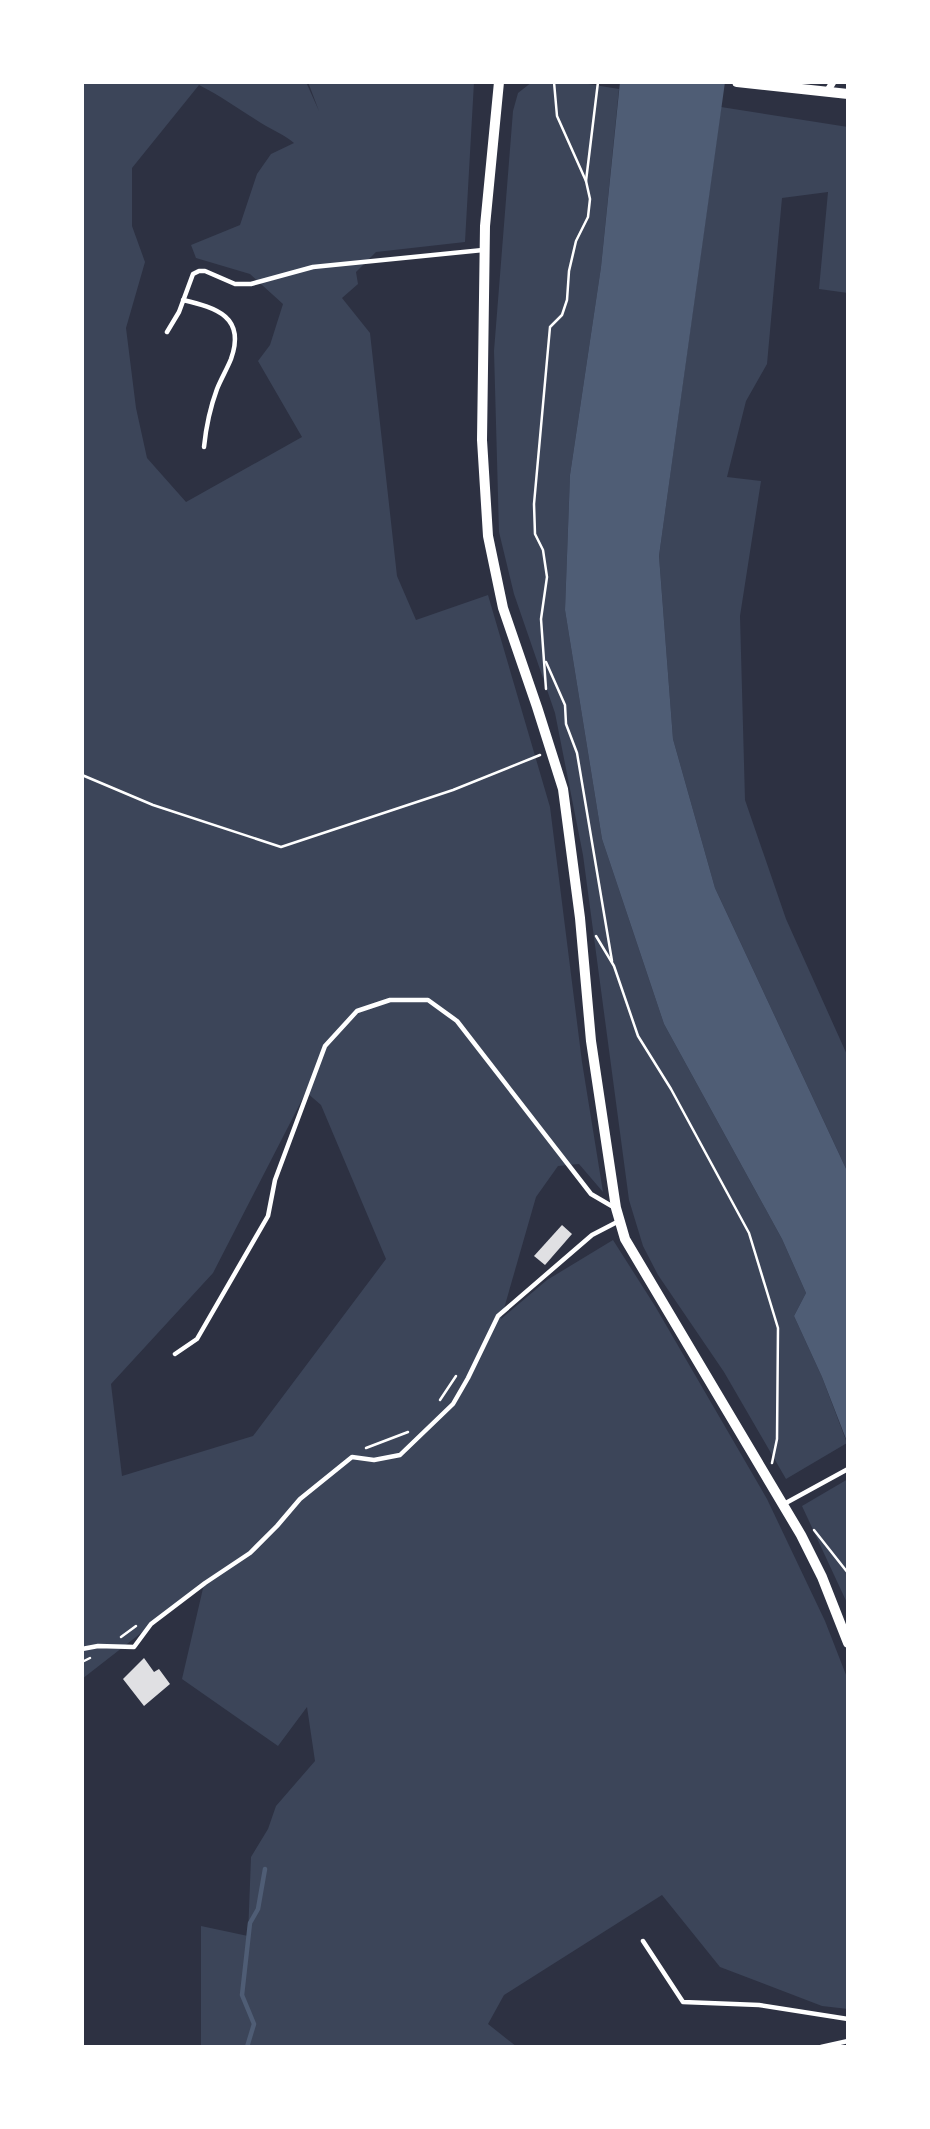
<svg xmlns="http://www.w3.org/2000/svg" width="930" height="2129" font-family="Barlow,sans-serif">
<rect width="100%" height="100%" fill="#2d3142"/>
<g fill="#3c4559" fill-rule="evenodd">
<path d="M 82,82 L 306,82 L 319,111 L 308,82 L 474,82 L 465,242 L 376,252 L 356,272 L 358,284 L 342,298 L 370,333 L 397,576 L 416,620 L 488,595 L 550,807 L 582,1062 L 603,1192 L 579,1164 L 558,1166 L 536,1197 L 501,1319 L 547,1280 L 613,1240 L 655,1306 L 767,1499 L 825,1621 L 848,1680 L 848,2009 L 822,2006 L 720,1967 L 662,1895 L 504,1995 L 488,2024 L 517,2047 L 201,2047 L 201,1926 L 248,1936 L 251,1857 L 268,1829 L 276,1806 L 315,1761 L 307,1707 L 278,1746 L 182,1679 L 204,1584 L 82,1679 ZM 199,85 C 221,96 240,110 261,123 C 272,130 283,134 294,143 L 271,154 L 257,174 L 240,225 L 191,245 L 196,258 L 250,274 L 283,304 L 270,345 L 258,361 L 302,437 L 186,502 L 147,458 L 136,408 L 126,328 L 145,262 L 132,226 L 132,168 ZM 306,1092 L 321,1105 L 386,1259 L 253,1436 L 122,1476 L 111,1384 L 213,1273 Z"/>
<polygon points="532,82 576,82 619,89 601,267 570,475 565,610 602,839 664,1024 782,1239 806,1293 794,1316 822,1377 847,1443 786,1479 724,1372 658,1275 643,1246 629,1200 583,855 555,713 514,594 499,532 494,351 513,111 518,93"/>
<polygon points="721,107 848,127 848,293 819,289 828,192 782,198 767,364 746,401 727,477 761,481 740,616 745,800 786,919 848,1057 848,1173 715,888 673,739 659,556"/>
<polygon points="848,1479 848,1605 802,1506"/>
</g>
<polygon fill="#4f5d75" points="620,82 725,82 659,556 673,739 715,888 848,1173 848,1444 822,1377 794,1316 806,1293 782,1239 664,1024 602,839 565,610 570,475 601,267"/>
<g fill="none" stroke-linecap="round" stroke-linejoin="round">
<polyline stroke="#4f5d75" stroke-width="4.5" points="247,2047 254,2024 242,1995 250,1923 258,1909 265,1869"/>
</g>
<g fill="#e0e0e3">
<polygon points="562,1225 572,1234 545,1265 534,1256"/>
<polygon points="144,1658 154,1672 159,1669 170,1684 144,1706 123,1679"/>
</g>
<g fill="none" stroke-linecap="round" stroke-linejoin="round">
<g stroke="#fff" stroke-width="2.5">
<polyline points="554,82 557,116 586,181"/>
<polyline points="546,662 565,705 566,724 577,753 612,961"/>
<polyline points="546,689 541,619 547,577 543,550 535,534 534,504 550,327 562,315 567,300 569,271 576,241 588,217 590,199 586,181 598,82"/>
<polyline points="82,775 153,805 281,847 453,790 540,755"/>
<polyline points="596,936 614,966 638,1036 671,1089 749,1233 778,1328 777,1439 772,1463"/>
<polyline points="440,1400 456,1376"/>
<polyline points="366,1448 408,1432"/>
<polyline points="814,1530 848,1573"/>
<polyline points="121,1637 136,1626"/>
<polyline points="82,1662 90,1658"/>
</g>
<g stroke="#fff" stroke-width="4.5">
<path d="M 183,300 C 217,308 246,317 231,359 C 227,369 221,379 217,389 C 210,408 206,427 204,447"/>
<polyline points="167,332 179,312 193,274 199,271 205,271 235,284 251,284 313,267 483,250"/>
<polyline points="175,1354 197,1339 268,1216 275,1180 325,1046 357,1011 390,1000 428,1000 457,1021 591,1194 615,1208"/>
<polyline points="784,1504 848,1469"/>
<polyline points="82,1649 98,1646 134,1647 151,1624 205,1583 250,1553 277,1526 300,1499 352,1457 374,1460 400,1455 453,1404 468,1378 498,1316 592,1235 619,1221"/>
<polyline points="643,1941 683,2002 759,2005 848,2019"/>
<polyline points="821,2047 848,2041"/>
</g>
<polyline stroke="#fff" stroke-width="7" points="827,92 833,82"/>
<g stroke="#fff" stroke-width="10">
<polyline points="499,82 485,226 482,440 488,536 503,608 537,707 563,789 580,918 591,1041 616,1208 625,1239 801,1535 822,1577 848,1643"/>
<polyline points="737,82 848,94"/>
</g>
</g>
<rect width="930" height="2129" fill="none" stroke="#ffffff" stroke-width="168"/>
</svg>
